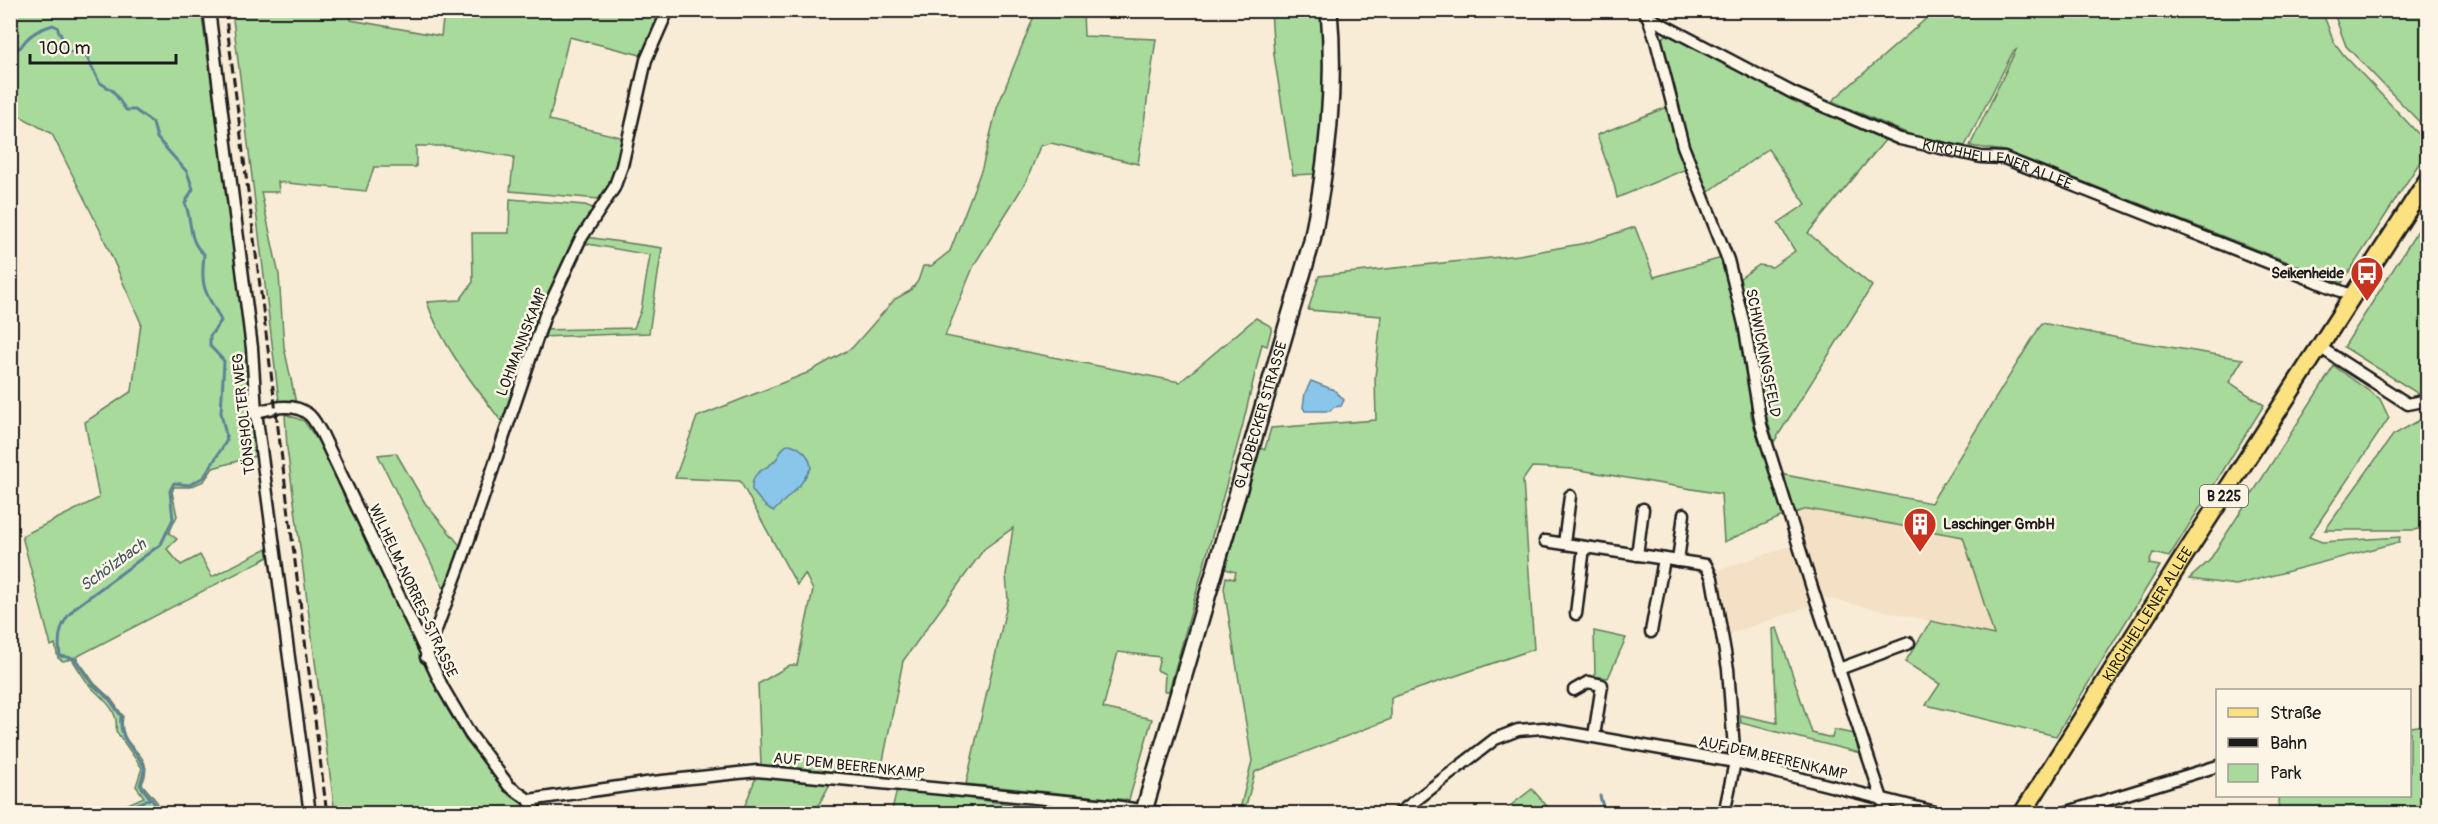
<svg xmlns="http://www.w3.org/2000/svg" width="2438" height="824" font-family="Pangolin,sans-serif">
<rect width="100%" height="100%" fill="#f8ecd6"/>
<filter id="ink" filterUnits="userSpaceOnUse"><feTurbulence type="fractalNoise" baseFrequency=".0167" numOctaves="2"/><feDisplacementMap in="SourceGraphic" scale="12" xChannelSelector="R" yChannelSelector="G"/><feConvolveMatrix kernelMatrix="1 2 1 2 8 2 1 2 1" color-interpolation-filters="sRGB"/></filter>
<g filter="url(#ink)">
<polygon fill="#f4e1c5" points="1808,509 1963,537 1994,635 1824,598 1813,605 1727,635 1718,570 1805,541 1797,512"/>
<g fill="#a8da9c" stroke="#627b5c" stroke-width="1.5">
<polygon points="1936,10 2322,11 2334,42 2343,54 2427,143 2427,151 2342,283 2005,151 1970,146 2016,50 2013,52 1965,146 1911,135 1832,101"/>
<path d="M 11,11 L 201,11 L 244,312 L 250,414 L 259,455 L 213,468 L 204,481 L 190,487 L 174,487 L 172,492 L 177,516 L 169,533 L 177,539 L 167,549 L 181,565 L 200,555 L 212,577 L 273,545 L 274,554 L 76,657 L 94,683 L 111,699 L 123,716 C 116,753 158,749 142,784 L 157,802 L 161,813 L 108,813 L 144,797 L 136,786 L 142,768 L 116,731 C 119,710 105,701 91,687 C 84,679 78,668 72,659 L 63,661 L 58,658 L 55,644 L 51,646 L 22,536 L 99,498 L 85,422 L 132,391 L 141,323 L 100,230 L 52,134 L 11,111 Z"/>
<path d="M 232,11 L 351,11 L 351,20 L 441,36 L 444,11 L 664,11 L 645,56 L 569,37 L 549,120 L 625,138 C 620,160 616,182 599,199 L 510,191 L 514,157 L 447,146 L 416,146 L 416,167 L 374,167 L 366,191 L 278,182 L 279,192 L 261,192 L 279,275 L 284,347 L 296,403 L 279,401 Z"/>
<polygon points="1036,11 1083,11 1084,36 1156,39 1138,164 1051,143 1040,146 1027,180 974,265 945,336 1180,382 1256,318 1272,327 1267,346 1262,344 1242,428 1169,691 1164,691 1165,674 1157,670 1160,657 1118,652 1103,708 1152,719 1129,800 966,784 1008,600 1006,575 1013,528 984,549 903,661 880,776 761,765 758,684 790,665 797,665 813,590 805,574 797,585 740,481 675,478 697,417 807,373 852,348 895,299 910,291 918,281 923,266 931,266 950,251 982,168 997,108"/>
<polygon points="1271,11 1322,11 1324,95 1317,172 1314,174 1293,175 1274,55"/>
<polygon points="2333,11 2427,11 2427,130 2346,46"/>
<polygon points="1670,32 1886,139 1808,233 1872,286 1774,442 1761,400 1759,374 1740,278 1759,265 1772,267 1795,251 1778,223 1806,204 1768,149 1708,192 1688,145 1661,39"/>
<polygon points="1667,107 1686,169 1617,198 1614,184 1597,135"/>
<path d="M 510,199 L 585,205 L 595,209 L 504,425 C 476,387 442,347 427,302 L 460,300 L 473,282 L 472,233 L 509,233 Z"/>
<polygon points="2427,216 2428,391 2420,395 2344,347"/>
<polygon points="1635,227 1654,277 1722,258 1746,349 1750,377 1751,416 1771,477 1785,478 1785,475 1931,503 2042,323 2139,342 2243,359 2229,382 2264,405 2169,557 2153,553 2149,564 2160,566 2056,736 1926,705 1940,684 1905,662 1931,621 1994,635 1963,537 1808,509 1783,516 1724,542 1721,494 1574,469 1532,467 1523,480 1534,649 1391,698 1391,719 1259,770 1255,772 1244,813 1239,813 1252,761 1224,588 1226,577 1234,579 1236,572 1225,569 1260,449 1265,449 1271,428 1376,420 1375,378 1381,316 1308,310 1319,276 1519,255 1586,243"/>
<polygon points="586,237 662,248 649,333 540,337 542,330 634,328 641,310 650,255 582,243"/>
<polygon points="2334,366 2380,399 2389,418 2309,537 2322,542 2400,537 2399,542 2236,585 2189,579 2209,561"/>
<polygon points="285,414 304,421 330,458 388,578 447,709 466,741 510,793 527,807 531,813 335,813 287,448"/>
<polygon points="2427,416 2427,527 2415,530 2325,530 2393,435"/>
<polygon points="396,453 425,503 463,549 445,591 378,455"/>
<polygon points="1777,628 1812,733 1832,738 1834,730 1854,734 1860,753 1741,723 1740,715 1777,723 1773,629"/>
<polygon points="1594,631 1626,638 1608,678 1595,676"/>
<polygon points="2427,725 2427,813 2279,813 2278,796 2410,796 2410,727"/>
<polygon points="756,777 830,784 814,813 742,813"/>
<polygon points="897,789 1077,813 891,814"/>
<polygon points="1532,789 1553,813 1501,813"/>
</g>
<g fill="#8ac6ea" stroke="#5e8298" stroke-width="1.5">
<polygon points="1311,381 1334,390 1344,400 1341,406 1334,407 1330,411 1305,411 1303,407 1305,393"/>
<path d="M 790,444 C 802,448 810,455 811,468 L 800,485 L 774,511 C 766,509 757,497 752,490 C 751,468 767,472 777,458 C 782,451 781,447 790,444 Z"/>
</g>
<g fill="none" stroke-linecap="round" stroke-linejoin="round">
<g stroke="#5e8298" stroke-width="3">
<path d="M 10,46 L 20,48 C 29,34 38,30 53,25 L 57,27 L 68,51 L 86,55 L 99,82 L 113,91 L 126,110 L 135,110 L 153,123 L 157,138 L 187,172 L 193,189 L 185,203 C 193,221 187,241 204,254 C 203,267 201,282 207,294 C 211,303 217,311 221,321 L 210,336 L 210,346 L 224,361 L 221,413 L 227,440 L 204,477 L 189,485 L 174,483 L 170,491 L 173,519 L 161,544 L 77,606 C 61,621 57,634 60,656 L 74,658 L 92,684 L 110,700 L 121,716 C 118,741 135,748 145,768 L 140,785 L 155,804 L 159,814"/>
<polyline points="1600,796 1605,814"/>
<polyline points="113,814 150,799"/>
</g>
<defs>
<g id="street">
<polyline points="209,10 252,348 256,412 310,814"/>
<polyline points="1643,10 1648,17 1656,41 1683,146 1728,260 1744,324 1761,425 1814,594 1887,814"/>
<path id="s1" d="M 1648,17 L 1793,93 L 1900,139 L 1981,157 L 2004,158 L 2353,296"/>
<polyline points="2321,348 2408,404 2428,400"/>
<path d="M 256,412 C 273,408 293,402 308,414 C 314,418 318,428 322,434 L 443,688 L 470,734 L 509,786 L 529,800 L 537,814"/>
<polyline points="1545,541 1706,565 1712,578 1728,669 1735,762 1724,814"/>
<polyline points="1564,544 1570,496"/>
<polyline points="1637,555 1643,509"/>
<polyline points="1678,561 1684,514"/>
<polyline points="1576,614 1584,547"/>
<polyline points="1651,632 1664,559"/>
<polyline points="426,657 463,557 545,315 580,240 614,188 622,166 646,60 668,10"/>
<polyline points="1839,669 1909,643"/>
<polyline points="1574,690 1588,682 1602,685 1594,736"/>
<polyline points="529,800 653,782 757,771 1108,805 1166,814"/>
<polyline points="1398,814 1495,739 1518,730 1543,728 1735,762 1943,814"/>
<polyline points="2061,814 2218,766"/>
</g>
<g id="secondary">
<path id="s2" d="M 1143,814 L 1312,241 C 1327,163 1336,89 1329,10"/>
</g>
<g id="primary">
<path id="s3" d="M 2022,814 L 2179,564 L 2428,179"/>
</g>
</defs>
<use href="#street" stroke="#1c1c1c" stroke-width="15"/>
<use href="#secondary" stroke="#1c1c1c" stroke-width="20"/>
<use href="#primary" stroke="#1c1c1c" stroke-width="21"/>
<use href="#street" stroke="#fcf5e5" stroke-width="10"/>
<use href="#secondary" stroke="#fcf5e5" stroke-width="15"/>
<use href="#primary" stroke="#fbe180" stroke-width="16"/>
<polyline stroke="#1c1c1c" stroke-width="3" stroke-dasharray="9 4.5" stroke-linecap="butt" points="225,10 327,814"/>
</g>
</g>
<defs>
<symbol id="bus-pin" viewBox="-11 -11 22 30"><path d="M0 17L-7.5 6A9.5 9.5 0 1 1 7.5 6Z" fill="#c8321e" stroke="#fcf5e5"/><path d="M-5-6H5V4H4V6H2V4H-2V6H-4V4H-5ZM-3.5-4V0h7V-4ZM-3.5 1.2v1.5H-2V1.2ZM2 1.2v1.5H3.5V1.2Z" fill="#fff"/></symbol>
<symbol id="building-pin" viewBox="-11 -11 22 30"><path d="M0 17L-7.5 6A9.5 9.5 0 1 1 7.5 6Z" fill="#c8321e" stroke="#fcf5e5"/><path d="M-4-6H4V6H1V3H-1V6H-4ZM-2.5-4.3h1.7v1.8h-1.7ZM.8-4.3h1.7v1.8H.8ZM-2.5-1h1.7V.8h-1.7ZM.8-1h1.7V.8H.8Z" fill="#fff"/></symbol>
</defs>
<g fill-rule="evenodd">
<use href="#bus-pin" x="2348" y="254" width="38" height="52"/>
<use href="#building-pin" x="1901" y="505" width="38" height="52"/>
</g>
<g text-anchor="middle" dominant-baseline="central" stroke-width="5" stroke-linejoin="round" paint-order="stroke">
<rect fill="#fcf5e5" stroke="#5f5d58" stroke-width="1.5" x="2200" y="485" width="48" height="22" rx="4.5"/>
<g font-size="14" font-weight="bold" fill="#1c1c1c">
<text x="2224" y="496">B 225</text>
</g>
<g font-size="15" fill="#1c1c1c" stroke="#fcf5e5">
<text stroke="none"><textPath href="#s1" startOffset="381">KIRCHHELLENER ALLEE</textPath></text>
<text transform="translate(522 342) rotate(-69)">LOHMANNSKAMP</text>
<text transform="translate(1763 353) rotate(79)">SCHWICKINGSFELD</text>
<text transform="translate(244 414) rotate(-96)">TÖNSHOLTER WEG</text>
<text stroke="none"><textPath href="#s2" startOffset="416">GLADBECKER STRASSE</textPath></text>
<text transform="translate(413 591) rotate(65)">WILHELM-NORRES-STRASSE</text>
<text stroke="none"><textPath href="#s3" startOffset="236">KIRCHHELLENER ALLEE</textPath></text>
<text transform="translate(1773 758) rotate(13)">AUF DEM BEERENKAMP</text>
<text transform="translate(849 766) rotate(6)">AUF DEM BEERENKAMP</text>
</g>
<g font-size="15" font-weight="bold" fill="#1c1c1c" stroke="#fcf5e5" text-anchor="end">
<text x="2344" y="273">Seikenheide</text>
<text x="1943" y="524" text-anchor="start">Laschinger GmbH</text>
</g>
<g font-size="16" font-style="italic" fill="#425864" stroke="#fcf5e5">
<text transform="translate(113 565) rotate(-36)">Schölzbach</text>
</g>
</g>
<rect width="2438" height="824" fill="none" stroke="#fcf5e5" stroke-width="36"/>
<rect x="18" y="18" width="2402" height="788" fill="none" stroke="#1c1c1c" stroke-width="2" filter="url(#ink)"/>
<rect x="2216" y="689" width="195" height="108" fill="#fcf5e5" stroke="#a29e95" stroke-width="1.5"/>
<rect x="2228" y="708" width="30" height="9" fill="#fbe180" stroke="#a29e95" stroke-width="1.5"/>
<text x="2270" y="719" font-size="18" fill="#1c1c1c">Straße</text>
<rect x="2228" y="738" width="30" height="9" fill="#1c1c1c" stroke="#a29e95" stroke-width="1.5"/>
<text x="2270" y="749" font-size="18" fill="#1c1c1c">Bahn</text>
<rect x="2228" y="764" width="30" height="18" fill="#a8da9c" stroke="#a29e95" stroke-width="1.5"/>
<text x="2270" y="779" font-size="18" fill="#1c1c1c">Park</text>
<path d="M30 54v9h146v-9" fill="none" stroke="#1c1c1c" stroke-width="3"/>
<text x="39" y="54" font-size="18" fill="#1c1c1c" stroke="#fcf5e5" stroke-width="4.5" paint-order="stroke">100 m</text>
</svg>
